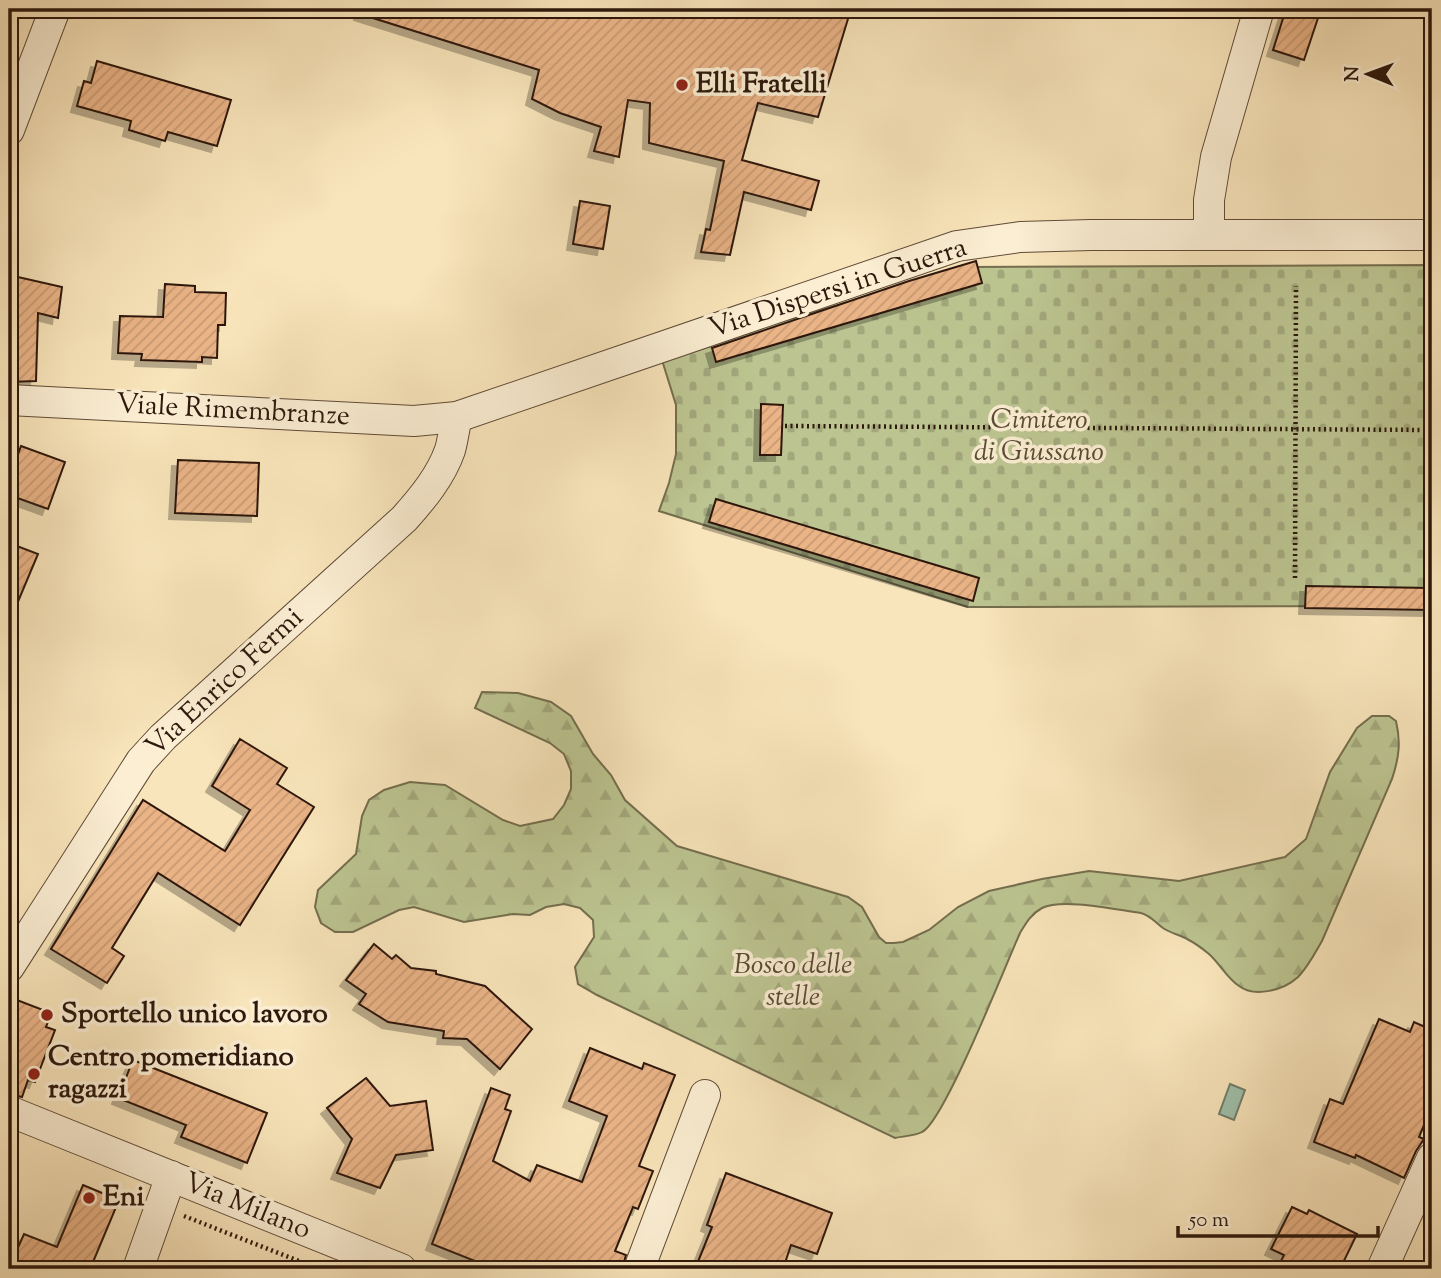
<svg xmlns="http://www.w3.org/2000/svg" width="1441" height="1278" font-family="'Sorts Mill Goudy',serif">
<defs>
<pattern id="forest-firs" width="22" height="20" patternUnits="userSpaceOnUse" patternTransform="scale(1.75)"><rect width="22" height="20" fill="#bcc591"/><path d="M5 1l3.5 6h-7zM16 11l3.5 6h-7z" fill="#a2a87c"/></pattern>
<pattern id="cemetery-stones" width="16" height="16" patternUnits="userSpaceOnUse" patternTransform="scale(1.75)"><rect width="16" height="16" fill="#bcc591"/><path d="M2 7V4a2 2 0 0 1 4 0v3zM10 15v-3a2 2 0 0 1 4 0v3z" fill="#a2a87c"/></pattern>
<pattern id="building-hatch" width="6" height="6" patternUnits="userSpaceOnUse" patternTransform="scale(1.75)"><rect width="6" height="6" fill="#eab487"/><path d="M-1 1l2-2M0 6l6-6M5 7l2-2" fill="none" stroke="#c99a73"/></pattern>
<filter id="shadow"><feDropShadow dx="-6" dy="6" stdDeviation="0" flood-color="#0004"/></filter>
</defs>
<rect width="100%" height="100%" fill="#f9e5bb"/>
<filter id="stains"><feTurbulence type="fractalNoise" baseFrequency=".00286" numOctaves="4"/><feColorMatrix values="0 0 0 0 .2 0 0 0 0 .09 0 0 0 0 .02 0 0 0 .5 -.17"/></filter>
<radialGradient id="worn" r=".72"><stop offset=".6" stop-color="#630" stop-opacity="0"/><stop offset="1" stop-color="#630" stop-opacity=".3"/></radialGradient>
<path fill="url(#forest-firs)" stroke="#746e4e" stroke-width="2" d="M 482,692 L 518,693 L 551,702 L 571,716 L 593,754 L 611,775 L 625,800 L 677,846 L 848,897 L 862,907 L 879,937 L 886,943 L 894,943 L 903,942 L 929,930 L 958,907 L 989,891 L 1042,879 L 1089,871 L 1179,881 L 1285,857 L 1306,839 L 1330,772 L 1357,728 L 1372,716 L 1389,716 L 1396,721 C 1401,742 1399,758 1392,779 L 1322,941 C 1315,953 1308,967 1298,977 C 1284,990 1255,998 1239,986 C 1227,978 1220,964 1209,954 C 1203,949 1195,943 1187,939 C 1180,935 1170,933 1163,928 C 1155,922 1151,916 1141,913 C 1117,910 1063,898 1042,908 C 1031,914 1026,923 1020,933 C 1006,964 944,1122 922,1132 C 915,1136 903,1136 895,1138 L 597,995 L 578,984 L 575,967 L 594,937 L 593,920 L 580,908 L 564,904 L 546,907 L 530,915 L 513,914 L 464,922 L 414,907 L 399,910 L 353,932 L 335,932 L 321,923 L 315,907 L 318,890 L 356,854 L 362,816 L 369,800 L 384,790 L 410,782 L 445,785 L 503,820 L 520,826 L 553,819 L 564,805 L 571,789 L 571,771 L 564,754 L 550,743 L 475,708 Z"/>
<polygon fill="url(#cemetery-stones)" stroke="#746e4e" stroke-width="2" points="1432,265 1432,606 968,607 659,511 669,483 676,454 676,405 661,357 967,267"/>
<polygon fill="#9ec0ab" stroke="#717d6b" stroke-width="2" points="1230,1084 1245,1090 1234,1120 1219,1114"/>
<g fill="url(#building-hatch)" stroke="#2d180c" stroke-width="2" filter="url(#shadow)">
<polygon points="361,9 851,9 818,117 758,103 742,160 819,181 811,210 744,192 730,255 701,252 706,229 710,230 724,161 649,143 650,103 628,100 619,157 594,151 601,127 560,113 532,99 539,70 360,14"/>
<polygon points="1286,9 1321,9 1304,60 1273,50"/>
<polygon points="97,61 231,100 217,146 168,132 165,141 129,130 131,121 77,106 84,81 91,83"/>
<polygon points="580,201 610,206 603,249 573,244"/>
<polygon points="976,261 982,283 716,362 712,348 909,281"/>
<polygon points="9,275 62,287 58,318 38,313 36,381 9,382"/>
<polygon points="165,284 195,286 195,292 226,293 225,325 218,325 217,358 202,357 202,362 141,360 142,354 118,353 120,316 163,317"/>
<polygon points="761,404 783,405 781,455 760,455"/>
<polygon points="21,446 65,462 48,509 9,495 9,479"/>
<polygon points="178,460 259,463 257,516 175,513"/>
<polygon points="716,499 979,578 973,601 709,522"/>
<polygon points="9,543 38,554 9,623"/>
<polygon points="1306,586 1432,588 1432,610 1305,608"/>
<polygon points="240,739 287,768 277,784 314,807 240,925 158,873 112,948 124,956 107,983 51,949 143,800 225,851 250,810 212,786"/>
<polygon points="374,944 392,959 396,955 411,968 436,971 436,974 485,986 532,1029 500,1069 467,1039 443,1038 444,1031 388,1022 359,1004 366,994 346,980"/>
<polygon points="9,997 51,1013 46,1027 55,1030 35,1082 28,1080 22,1097 9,1094"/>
<polygon points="1379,1019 1410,1032 1414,1022 1432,1030 1432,1106 1419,1137 1424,1139 1416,1151 1404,1178 1356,1155 1355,1158 1314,1142 1330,1099 1343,1104"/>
<polygon points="590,1048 642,1069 644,1063 675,1075 639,1166 653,1171 638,1209 633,1207 615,1251 626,1255 622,1269 495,1269 432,1244 491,1088 510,1095 505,1109 511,1111 493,1161 530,1181 537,1165 582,1182 607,1116 569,1101"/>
<polygon points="133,1060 267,1113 247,1163 181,1137 186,1125 118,1098"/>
<polygon points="366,1078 390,1106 426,1101 433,1150 396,1155 380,1188 337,1173 352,1139 327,1108"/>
<polygon points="726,1173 832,1213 817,1254 791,1245 783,1269 695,1269 712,1227 707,1225"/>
<polygon points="83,1185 119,1200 93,1262 109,1269 32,1269 12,1261 24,1234 57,1247"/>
<polygon points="1292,1207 1307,1214 1309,1210 1357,1234 1340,1269 1277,1269 1284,1255 1271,1249"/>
</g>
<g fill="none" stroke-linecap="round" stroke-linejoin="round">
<defs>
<g id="minor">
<polyline points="9,130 55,9"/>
<polyline points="1209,235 1209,200 1216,157 1259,9"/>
<polyline points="9,400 414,421 457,417 957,246 1020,237 1091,235 1432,235"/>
<path d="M 9,967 L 141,761 L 163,737 L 404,519 C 422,499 441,476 450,450 C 453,440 454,428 457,417"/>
<polyline points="9,1111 401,1269"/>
<polyline points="138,1269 171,1176"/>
<polyline points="639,1269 705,1095"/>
<polyline points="1382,1269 1432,1158"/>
</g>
</defs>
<use href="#minor" stroke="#604b38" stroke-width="32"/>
<g stroke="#2d180c" stroke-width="4.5" stroke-dasharray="2 3.5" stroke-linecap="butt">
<polyline points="785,426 1432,430"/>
<polyline points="1295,578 1296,286"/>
<polyline points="184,1216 319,1269"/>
</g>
<use href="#minor" stroke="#fbeed3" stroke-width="30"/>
</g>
<g fill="#8f2418" stroke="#fbeed3" stroke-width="2.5">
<circle cx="682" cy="85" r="7"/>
<circle cx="47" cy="1015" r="7"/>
<circle cx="34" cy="1074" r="7"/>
<circle cx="89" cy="1198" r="7"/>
</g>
<g text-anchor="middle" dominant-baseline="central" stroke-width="7" stroke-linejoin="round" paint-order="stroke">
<g font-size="28" font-weight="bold" fill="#2d180c" stroke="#fbeed3" text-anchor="start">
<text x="696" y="85">Elli Fratelli</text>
<text x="61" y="1015">Sportello unico lavoro</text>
<text x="48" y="1058">Centro pomeridiano<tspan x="48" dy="32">ragazzi</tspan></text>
<text x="103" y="1198">Eni</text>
</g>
<g font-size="28" fill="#2d180c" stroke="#fbeed3">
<text transform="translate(838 289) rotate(-18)">Via Dispersi in Guerra</text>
<text transform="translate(233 411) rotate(3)">Viale Rimembranze</text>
<text transform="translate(225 683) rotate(-43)">Via Enrico Fermi</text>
<text transform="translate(247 1207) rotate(22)">Via Milano</text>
</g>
<g font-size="28" font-style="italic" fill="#584c34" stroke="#fbeed3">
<text x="1039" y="421">Cimitero<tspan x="1039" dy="32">di Giussano</tspan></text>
<text x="793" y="966">Bosco delle<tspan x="793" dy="32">stelle</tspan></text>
</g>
</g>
<rect width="1441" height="1278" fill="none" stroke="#f9e5bb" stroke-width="35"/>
<rect x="10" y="10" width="1420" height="1257" fill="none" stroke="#2d180c" stroke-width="3.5"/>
<rect x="18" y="18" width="1406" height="1243" fill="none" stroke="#2d180c" stroke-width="2"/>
<g transform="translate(1368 74) rotate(271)" stroke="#fbeed3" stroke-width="5" paint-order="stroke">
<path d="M0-5L12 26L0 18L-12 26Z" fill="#2d180c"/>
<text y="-10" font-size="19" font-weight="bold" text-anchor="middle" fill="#2d180c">N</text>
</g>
<path d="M1178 1226v10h200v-10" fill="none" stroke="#2d180c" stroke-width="3.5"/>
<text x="1189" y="1226" font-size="21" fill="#2d180c" stroke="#fbeed3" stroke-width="5" paint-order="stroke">50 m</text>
<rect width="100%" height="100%" filter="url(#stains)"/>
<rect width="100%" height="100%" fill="url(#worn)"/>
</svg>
